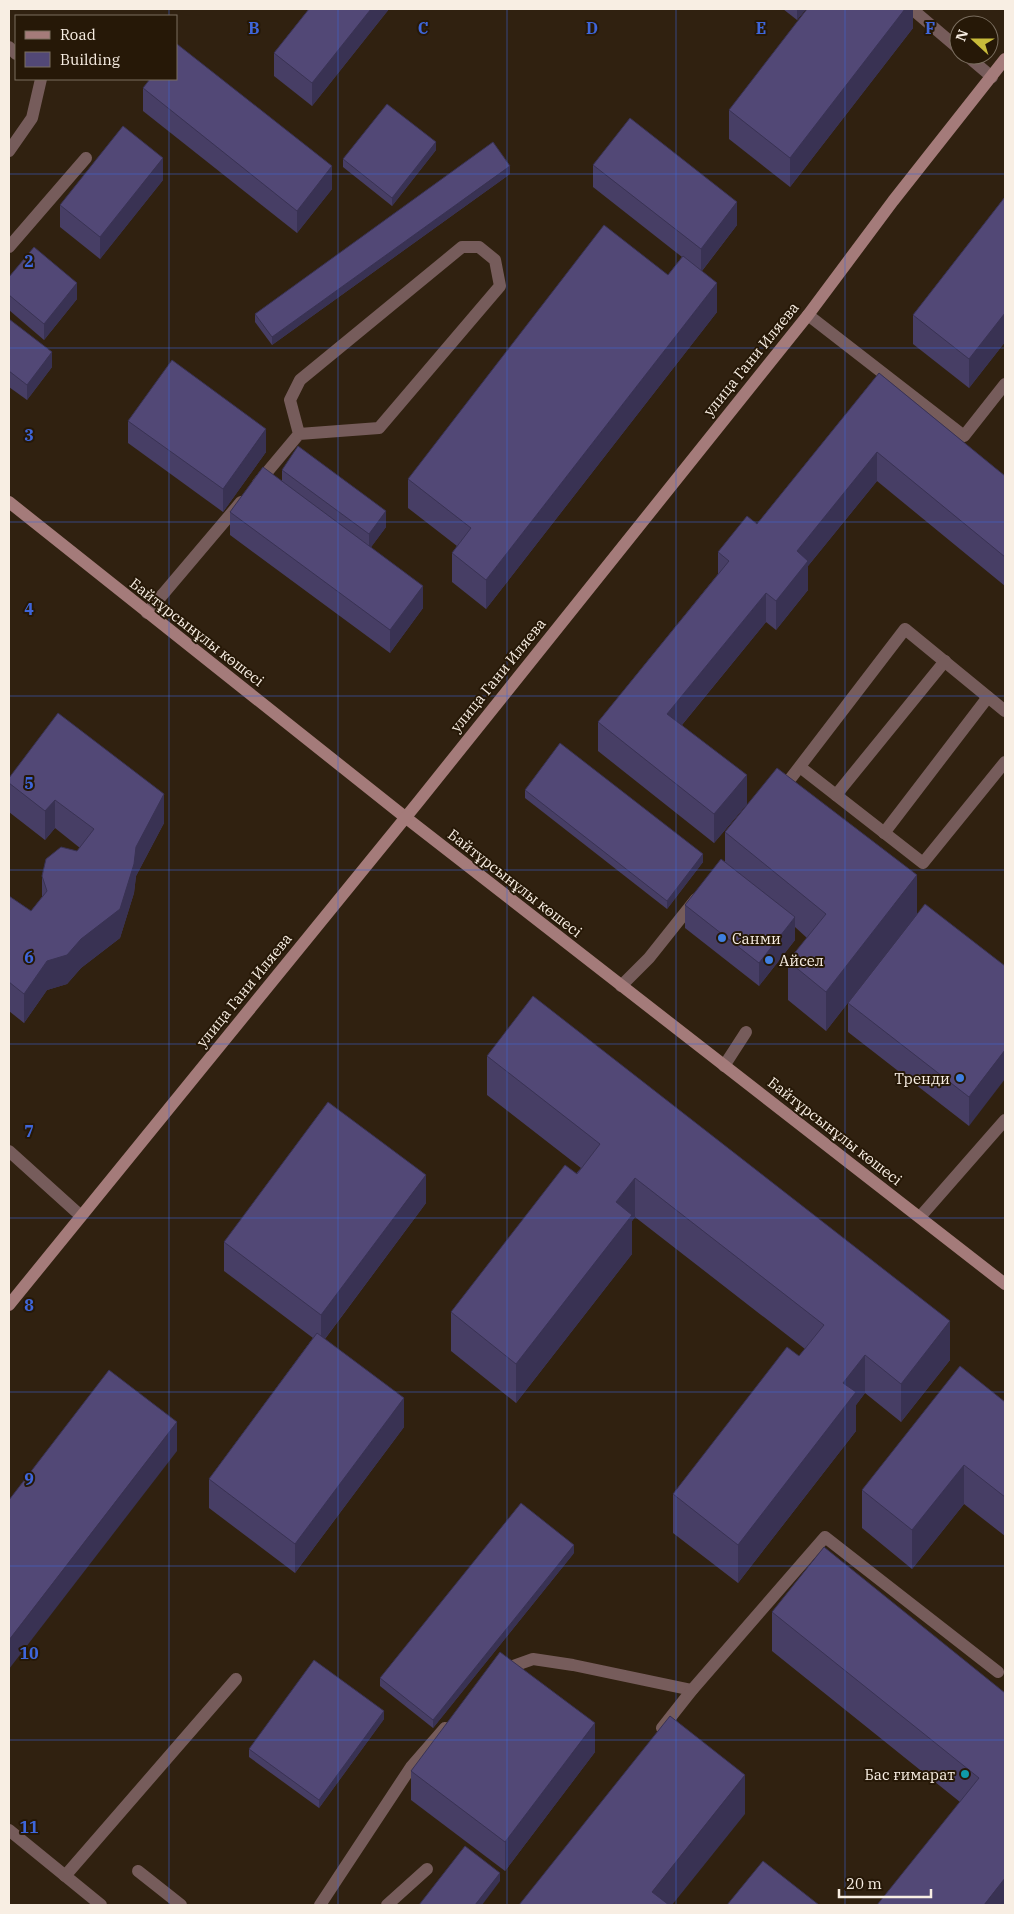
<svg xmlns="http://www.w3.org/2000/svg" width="1014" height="1914" font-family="'IBM Plex Serif',serif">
<rect width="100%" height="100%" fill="#302110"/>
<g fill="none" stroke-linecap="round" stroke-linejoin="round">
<g stroke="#765c5b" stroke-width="12">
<polyline points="912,9 959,49"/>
<polyline points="9,47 16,54"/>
<polyline points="966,55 992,77"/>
<polyline points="9,151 32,118 41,79"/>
<polyline points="9,247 86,158"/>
<polyline points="808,315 964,436 1005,384"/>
<polyline points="258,483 299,434 379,428 500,286 495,260 479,247 462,247 300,380 290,400 299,434"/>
<polyline points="147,613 241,502"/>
<polyline points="800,767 923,863 1005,762"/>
<polyline points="781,791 905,629 1005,711"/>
<polyline points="836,795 945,661"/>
<polyline points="884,833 988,697"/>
<polyline points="621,986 649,958 696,899"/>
<polyline points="724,1066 746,1032"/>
<polyline points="9,1151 81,1216"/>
<polyline points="920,1217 1005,1120"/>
<polyline points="502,1670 533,1659 573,1665 692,1690"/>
<polyline points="662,1728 692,1690 825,1537 998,1672"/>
<polyline points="9,1830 101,1905"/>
<polyline points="138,1871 181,1905"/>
<polyline points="65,1876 236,1679"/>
<polyline points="320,1905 411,1767 445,1728"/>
<polyline points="387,1905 427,1869"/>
</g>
<g stroke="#a47b7a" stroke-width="12">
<polyline points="9,502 405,817 1005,1284"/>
<polyline points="9,1305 419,801 808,315 893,201 1005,59"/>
</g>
</g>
<g fill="#473e65">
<polygon points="309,9 389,9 312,106 274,76 274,53"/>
<polygon points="783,9 806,9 797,20"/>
<polygon points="913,9 913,28 790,187 729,139 729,110"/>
<polygon points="143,88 332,189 297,233 143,111"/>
<polygon points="436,150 392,206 343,167 343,159"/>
<polygon points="593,165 737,225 702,271 717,312 486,609 452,582 452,553 457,546 408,508 408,479 668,275 682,257 593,187"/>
<polygon points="510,174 272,345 255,322 255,314"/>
<polygon points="163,180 100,259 60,227 60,205"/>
<polygon points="1005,197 1005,342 969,388 913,344 913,315"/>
<polygon points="9,277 77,299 44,340 9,310"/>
<polygon points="9,319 52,367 27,400 9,387"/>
<polygon points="879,373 1005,476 1005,586 877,481 808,566 808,590 776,630 766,622 682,725 747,804 714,843 598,751 598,722 718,574 718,552 757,524"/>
<polygon points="128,421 266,452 223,512 128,443"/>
<polygon points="282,470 386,527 371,547 423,608 390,653 230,535 230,512 282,481"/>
<polygon points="9,778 164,823 136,876 134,893 120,938 81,968 67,984 47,990 24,1023 9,1011 9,896 31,911 42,897 42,876 77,851 80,848 55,828 45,840 9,812"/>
<polygon points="525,790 703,862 667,909 525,798"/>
<polygon points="725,832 917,914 826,1031 788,1000 788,961 807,938 795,927 795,940 759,986 685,928 685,905 725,862"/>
<polygon points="1005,966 969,1126 848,1032 848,1003"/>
<polygon points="487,1056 950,1360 901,1422 865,1393 856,1405 856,1431 738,1583 673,1533 673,1494 799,1356 805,1349 635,1217 632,1221 632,1254 516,1403 451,1351 451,1312 581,1168 487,1095"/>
<polygon points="426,1203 325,1339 404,1427 295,1573 209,1508 209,1479 313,1338 224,1271 224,1242"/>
<polygon points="1005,1402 1005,1536 964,1504 912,1569 862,1528 862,1490"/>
<polygon points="574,1553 433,1728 380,1686 380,1678"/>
<polygon points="772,1612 1005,1693 1005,1905 960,1802 772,1651"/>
<polygon points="384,1719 319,1808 249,1757 249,1749"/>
<polygon points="595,1752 505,1871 411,1800 411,1771"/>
</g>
<g fill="#393253">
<polygon points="371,9 389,9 312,106 312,83"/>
<polygon points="797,9 806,9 797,20"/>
<polygon points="905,9 913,9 913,28 790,187 790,158"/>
<polygon points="436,142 436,150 392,206 392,198"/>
<polygon points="163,158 163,180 100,259 100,237"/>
<polygon points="332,166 332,189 297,233 297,211"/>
<polygon points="510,166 510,174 272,345 272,337"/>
<polygon points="737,202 737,225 701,272 701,249"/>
<polygon points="77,283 77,299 44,340 44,324"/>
<polygon points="717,283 717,312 486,609 486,580"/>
<polygon points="1005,313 1005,342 969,388 969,359"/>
<polygon points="52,352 52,367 27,400 27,385"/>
<polygon points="266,429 266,452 223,512 223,489"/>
<polygon points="877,452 877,481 808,566 808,590 776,630 776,601 797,551"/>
<polygon points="386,511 386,527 369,550 369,534"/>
<polygon points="423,586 423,608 390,653 390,630"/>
<polygon points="766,593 766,622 667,743 667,714"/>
<polygon points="747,775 747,804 714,843 714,814"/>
<polygon points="164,794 164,823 136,876 134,893 120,938 81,968 67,984 47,990 24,1023 24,994"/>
<polygon points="55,800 55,828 45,840 45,811"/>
<polygon points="703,854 703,862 667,909 667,901"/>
<polygon points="917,875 917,914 826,1031 826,992"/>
<polygon points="795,917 795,940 759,986 759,963"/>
<polygon points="1005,1050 1005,1079 969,1126 969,1097"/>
<polygon points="426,1175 426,1203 321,1344 321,1315"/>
<polygon points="635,1178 635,1217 632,1221 632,1254 516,1403 516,1364 616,1202"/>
<polygon points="950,1321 950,1360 901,1422 901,1384"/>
<polygon points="865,1355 865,1393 856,1405 856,1431 738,1583 738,1545 843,1383"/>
<polygon points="404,1398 404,1427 295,1573 295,1544"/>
<polygon points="177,1422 177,1451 9,1669 9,1640"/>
<polygon points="964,1465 964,1504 912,1569 912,1530"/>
<polygon points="574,1545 574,1553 433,1728 433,1720"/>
<polygon points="384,1711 384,1719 319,1808 319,1800"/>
<polygon points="595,1723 595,1752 505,1871 505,1842"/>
<polygon points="745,1775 745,1814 672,1905 652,1905 652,1892"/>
<polygon points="500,1873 500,1881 482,1905 475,1905"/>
<polygon points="1005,1878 1005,1905 984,1905"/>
</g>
<g fill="#524876" stroke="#393253">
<polygon points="309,9 371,9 312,83 274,53"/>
<polygon points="807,9 905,9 790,158 729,110"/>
<polygon points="177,44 332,166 297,211 143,88 150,79 176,79 176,46"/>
<polygon points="387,104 436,142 392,198 343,159"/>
<polygon points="630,118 737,202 701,249 593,165"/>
<polygon points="123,126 163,158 100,237 60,205"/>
<polygon points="493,142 510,166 272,337 255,314"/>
<polygon points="1005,197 1005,313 969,359 913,315"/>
<polygon points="604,225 668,275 683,256 717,283 486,580 452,553 471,528 408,479"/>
<polygon points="34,247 77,283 44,324 9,295 9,277"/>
<polygon points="9,319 52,352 27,385 9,371"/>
<polygon points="172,360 266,429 223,489 128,421"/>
<polygon points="879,373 1005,476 1005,557 877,452 797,551 808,561 776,601 766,593 667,714 747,775 714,814 598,722 729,561 718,552 747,516 757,524"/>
<polygon points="298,446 386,511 369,534 282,470"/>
<polygon points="263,467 423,586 390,630 230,512"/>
<polygon points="58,713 164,794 136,847 134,864 120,909 81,939 67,955 47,961 24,994 9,982 9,896 31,911 47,891 42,876 46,859 61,847 77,851 94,829 55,800 45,811 9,783 9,778"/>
<polygon points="560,743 703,854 667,901 525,790"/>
<polygon points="777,768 917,875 826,992 788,961 826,914 725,832"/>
<polygon points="721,859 795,917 759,963 685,905"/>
<polygon points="925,904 1005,966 1005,1050 969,1097 848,1003"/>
<polygon points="533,996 950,1321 901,1384 865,1355 843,1383 856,1392 738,1545 673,1494 787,1347 799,1356 824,1325 635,1178 616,1202 632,1215 516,1364 451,1312 565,1165 577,1174 600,1144 487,1056"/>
<polygon points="328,1102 426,1175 321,1315 224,1242"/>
<polygon points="317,1333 404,1398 295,1544 209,1479"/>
<polygon points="960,1366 1005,1402 1005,1497 964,1465 912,1530 862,1490"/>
<polygon points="109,1370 177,1422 9,1640 9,1500"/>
<polygon points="521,1503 574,1545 433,1720 380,1678"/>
<polygon points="824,1547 1005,1693 1005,1878 984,1905 877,1905 979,1778 772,1612"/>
<polygon points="500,1652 595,1723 505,1842 411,1771"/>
<polygon points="314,1660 384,1711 319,1800 249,1749"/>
<polygon points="670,1716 745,1775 652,1892 669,1905 519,1905"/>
<polygon points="465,1846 500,1873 475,1905 419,1905"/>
<polygon points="763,1861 819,1905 727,1905"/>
</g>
<path fill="none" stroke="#3e66da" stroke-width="1" stroke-opacity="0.55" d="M 169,9 L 169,16M 338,9 L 338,1905M 507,9 L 507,1905M 676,9 L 676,1905M 845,9 L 845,1905M 169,79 L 169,1905M 9,174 L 1005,174M 9,348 L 1005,348M 9,522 L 1005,522M 9,696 L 1005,696M 9,870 L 1005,870M 9,1044 L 1005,1044M 9,1218 L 1005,1218M 9,1392 L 1005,1392M 9,1566 L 1005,1566M 9,1740 L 1005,1740"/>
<g fill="#3f7fe0" stroke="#261807" stroke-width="2">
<circle cx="722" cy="938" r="5"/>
<circle cx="769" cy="960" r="5"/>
<circle cx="960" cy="1078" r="5"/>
</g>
<circle fill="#0f9aa8" stroke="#261807" stroke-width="2" cx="965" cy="1774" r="5"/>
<g text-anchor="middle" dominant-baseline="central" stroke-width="4" stroke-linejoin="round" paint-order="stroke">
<g font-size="15" fill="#f8eee3" stroke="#261807">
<text transform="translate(751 359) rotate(-51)">улица Гани Иляева</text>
<text transform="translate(197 632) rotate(38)">Байтұрсынұлы көшесі</text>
<text transform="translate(498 675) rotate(-51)">улица Гани Иляева</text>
<text transform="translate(515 883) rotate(38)">Байтұрсынұлы көшесі</text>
<text transform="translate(244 990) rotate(-51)">улица Гани Иляева</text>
<text transform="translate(835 1131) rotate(38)">Байтұрсынұлы көшесі</text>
</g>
<g font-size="15" fill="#f8eee3" stroke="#261807" text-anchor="start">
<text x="732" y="938">Санми</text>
<text x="779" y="960">Айсел</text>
<text x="950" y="1078" text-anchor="end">Тренди</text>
<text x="955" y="1774" text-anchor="end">Бас ғимарат</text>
</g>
</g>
<g font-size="16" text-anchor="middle" font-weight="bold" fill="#3e66da" stroke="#261807" stroke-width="4" stroke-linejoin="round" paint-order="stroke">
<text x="254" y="34">B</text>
<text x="423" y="34">C</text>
<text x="592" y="34">D</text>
<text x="761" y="34">E</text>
<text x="930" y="34">F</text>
<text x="29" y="267">2</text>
<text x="29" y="441">3</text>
<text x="29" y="615">4</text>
<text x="29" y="789">5</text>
<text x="29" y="963">6</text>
<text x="29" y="1137">7</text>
<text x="29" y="1311">8</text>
<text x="29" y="1485">9</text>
<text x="29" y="1659">10</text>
<text x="29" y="1833">11</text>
</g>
<rect width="1014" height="1914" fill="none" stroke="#f8eee3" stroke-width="20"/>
<rect x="15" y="15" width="162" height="65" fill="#261807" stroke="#7a6e5f"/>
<rect x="25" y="31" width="25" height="8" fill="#a47b7a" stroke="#7a6e5f"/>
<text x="60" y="40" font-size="15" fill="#f8eee3">Road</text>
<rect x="25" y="52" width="25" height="15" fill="#524876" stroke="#7a6e5f"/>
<text x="60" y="65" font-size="15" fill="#f8eee3">Building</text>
<g transform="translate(974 40) rotate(291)"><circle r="24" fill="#261807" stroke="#7a6e5f"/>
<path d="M0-4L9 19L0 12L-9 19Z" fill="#c9bb3a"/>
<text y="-8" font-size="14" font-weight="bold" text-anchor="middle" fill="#f8eee3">N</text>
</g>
<path d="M839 1889v8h92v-8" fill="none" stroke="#f8eee3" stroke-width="2.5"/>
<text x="846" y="1889" font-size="15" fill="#f8eee3" stroke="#261807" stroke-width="4" paint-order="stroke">20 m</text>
</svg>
